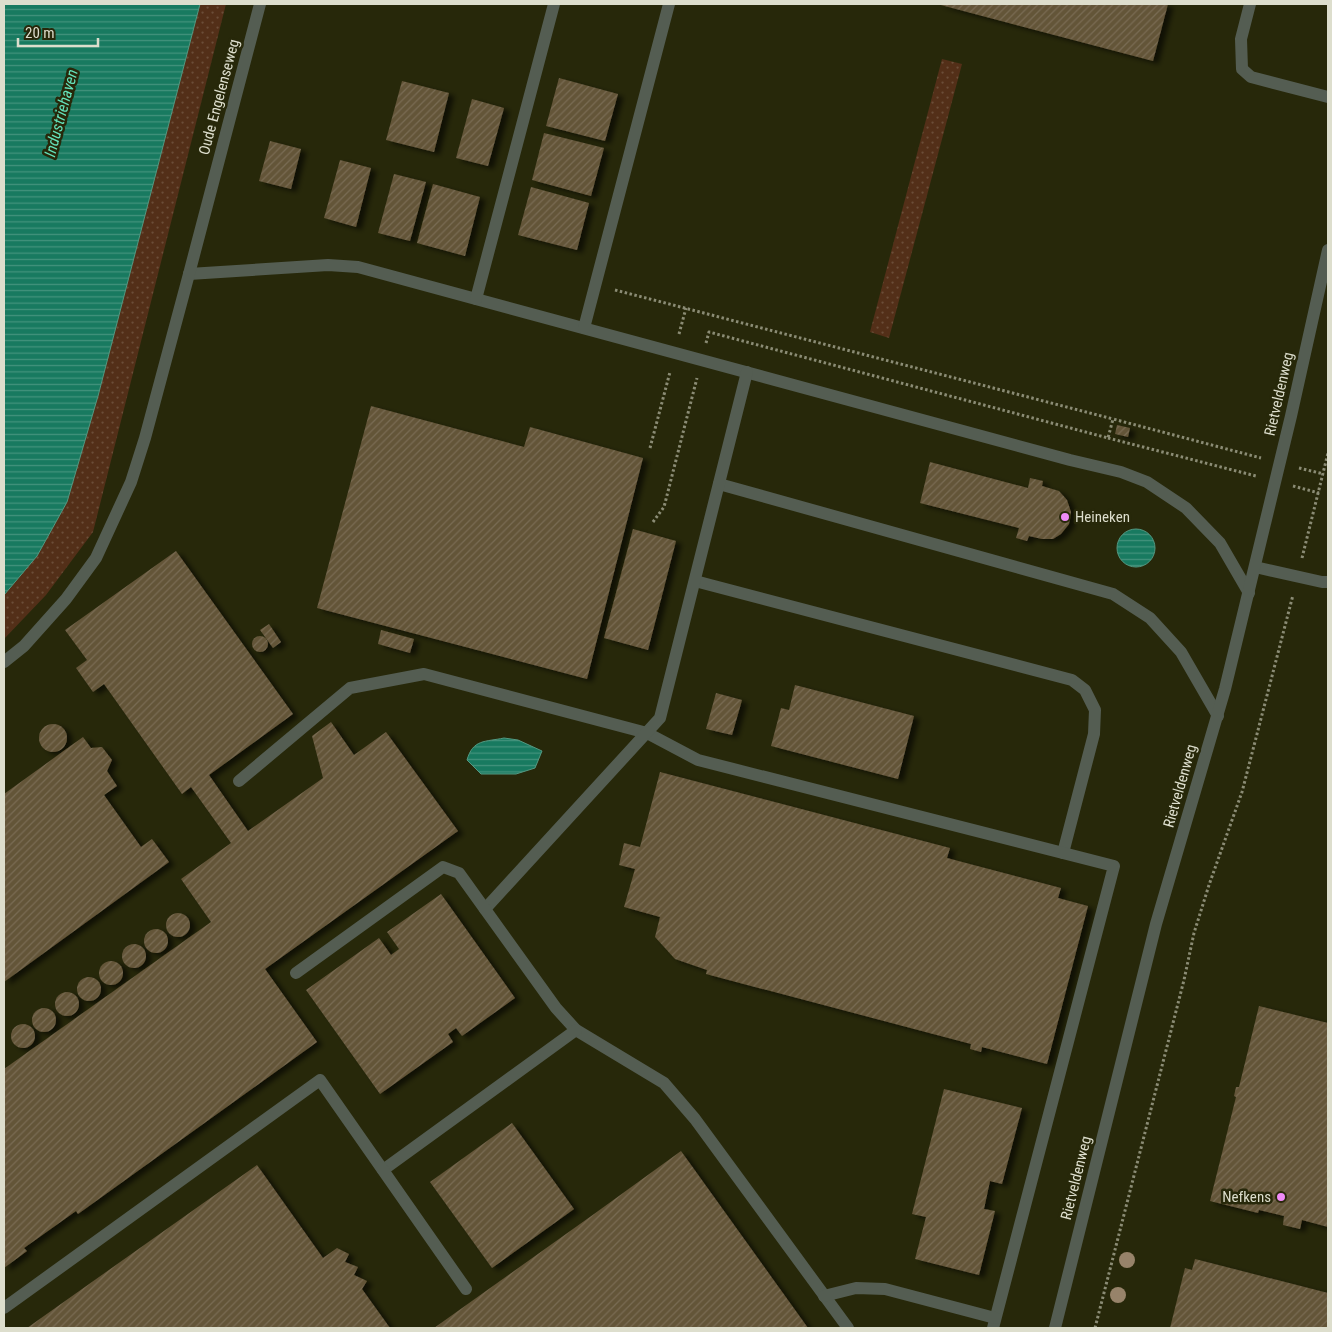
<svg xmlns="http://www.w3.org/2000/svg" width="1332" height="1332" font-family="'Roboto Condensed',sans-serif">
<defs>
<pattern id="grass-dots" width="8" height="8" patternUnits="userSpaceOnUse" patternTransform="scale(1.25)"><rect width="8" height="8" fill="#532f18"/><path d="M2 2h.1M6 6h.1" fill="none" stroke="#6b4d38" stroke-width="1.8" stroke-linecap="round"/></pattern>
<pattern id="water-rules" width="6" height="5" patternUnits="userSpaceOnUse" patternTransform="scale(1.25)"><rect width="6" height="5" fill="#187a60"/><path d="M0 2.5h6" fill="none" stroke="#44937d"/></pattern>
<pattern id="building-hatch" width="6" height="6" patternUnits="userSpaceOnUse" patternTransform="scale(1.25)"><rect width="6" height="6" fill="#635438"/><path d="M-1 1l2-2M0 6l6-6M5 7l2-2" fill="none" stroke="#796c54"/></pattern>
<filter id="shadow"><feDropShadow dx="5.5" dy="3" stdDeviation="2.5" flood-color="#0009"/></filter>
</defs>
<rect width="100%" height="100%" fill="#27280a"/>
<g fill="url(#grass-dots)">
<polygon points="200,4 226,4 93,532 46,595 4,639 4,595 37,556 67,502 98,396"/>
<polygon points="942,59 962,64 889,338 870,332"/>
</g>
<g fill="url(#water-rules)" stroke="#539881">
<polygon points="4,4 200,4 98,396 67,502 37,556 4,595"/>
<circle cx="1136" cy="548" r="19"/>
<path d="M 504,738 L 518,740 L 542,751 L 535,768 L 516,774 L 481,774 L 467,760 C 473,739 485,742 504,738 Z"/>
</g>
<g fill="url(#building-hatch)" filter="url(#shadow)">
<polygon points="937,4 1168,4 1153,61"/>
<polygon points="559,78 618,94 605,141 546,126"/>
<polygon points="402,81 449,93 434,152 386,140"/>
<polygon points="472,99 504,108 488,166 456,158"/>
<polygon points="544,133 604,148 591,196 532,180"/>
<polygon points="270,141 301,149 291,189 259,181"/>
<polygon points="340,160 371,168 356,227 324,218"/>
<polygon points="394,174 426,182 410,241 378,233"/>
<polygon points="433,184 480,197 465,256 417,243"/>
<polygon points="531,187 589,203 577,250 518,235"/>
<polygon points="371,406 524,447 530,427 643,458 587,679 317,608"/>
<polygon points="1117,425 1130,428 1128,437 1115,434"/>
<polygon points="930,462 1028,488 1030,478 1043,481 1042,486 1059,491 1067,500 1071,512 1069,524 1061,534 1053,539 1042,539 1029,536 1027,541 1016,538 1019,528 920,503"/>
<polygon points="633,529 676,541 648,650 604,638"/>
<polygon points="176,551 293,714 209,775 248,831 323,778 312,736 331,722 354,755 386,732 458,831 265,969 317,1042 78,1214 76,1211 24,1248 27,1251 4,1268 4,1069 211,922 181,879 231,843 191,787 182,794 104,684 93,692 76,668 87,660 65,630"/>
<polygon points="269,624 281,642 273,648 260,630"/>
<polygon points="381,630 414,639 410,653 378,644"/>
<circle cx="260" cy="644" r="8"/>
<polygon points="795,685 914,716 898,779 771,746 781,708 789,710"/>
<polygon points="716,693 742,700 732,735 706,729"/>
<circle cx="53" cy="738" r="14"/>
<polygon points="83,737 91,748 102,747 112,760 107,771 117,786 104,795 141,847 152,839 169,862 4,982 4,794"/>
<polygon points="660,772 950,848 947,858 1061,888 1058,898 1088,906 1047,1064 982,1047 981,1052 970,1049 971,1044 706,974 707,970 675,959 655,937 660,917 624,907 635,869 619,865 624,843 640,847"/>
<polygon points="441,894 515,998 462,1036 456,1028 448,1034 453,1042 380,1094 306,990 379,938 391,955 399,949 387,932"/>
<circle cx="178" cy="925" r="12"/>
<circle cx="156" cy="941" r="12"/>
<circle cx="134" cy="956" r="12"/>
<circle cx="111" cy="973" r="12"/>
<circle cx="89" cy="989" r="12"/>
<circle cx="67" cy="1004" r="12"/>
<polygon points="1259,1006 1328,1023 1328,1227 1302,1220 1300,1229 1283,1225 1284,1216 1259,1210 1258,1213 1210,1201 1236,1097 1234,1096 1236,1087 1239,1087"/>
<circle cx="44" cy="1020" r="12"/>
<circle cx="23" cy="1036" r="12"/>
<polygon points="944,1089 1022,1108 1002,1184 990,1181 984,1209 995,1211 979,1275 915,1259 926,1217 912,1214"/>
<polygon points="512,1123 574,1209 492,1268 430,1182"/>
<polygon points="681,1151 808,1328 434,1328 594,1214"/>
<polygon points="257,1165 323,1258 337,1248 349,1254 345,1262 358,1267 354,1275 367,1281 362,1289 390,1328 27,1328"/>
<polygon points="1195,1259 1328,1293 1328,1328 1170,1328 1185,1268 1192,1270"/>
</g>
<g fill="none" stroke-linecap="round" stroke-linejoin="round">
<g stroke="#8b8c75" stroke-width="3" stroke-dasharray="2.5 2.5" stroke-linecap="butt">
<polyline points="615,290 1113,419"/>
<polyline points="679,334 686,308"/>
<polyline points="706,343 709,332 1108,438 1113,419 1261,458"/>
<polyline points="1108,438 1256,476"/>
<polyline points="650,448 670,372"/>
<polyline points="1299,468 1324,474"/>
<polyline points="1293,486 1319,493"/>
<polyline points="653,522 664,507 697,378"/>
<polyline points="1302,558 1328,453"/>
<polyline points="1095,1328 1184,980 1194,933 1209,885 1242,792 1293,595"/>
</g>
<g stroke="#545d52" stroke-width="12">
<polyline points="1250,4 1241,39 1242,69 1251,77 1328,97"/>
<polyline points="189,274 328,265 358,267 1070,460 1121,472 1147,482 1186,508 1220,543 1249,593"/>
<polyline points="476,299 554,4"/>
<polyline points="584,328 669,4"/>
<polyline points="719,484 1113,594 1150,618 1181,652 1218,716"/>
<polyline points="1255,567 1322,582 1328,582"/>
<polyline points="695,581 1072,680 1085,690 1095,710 1094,734 1063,853"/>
<polyline points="4,662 24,646 66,599 96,558 131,482 145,438 189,274 260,4"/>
<polyline points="239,781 350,688 424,674 647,733 698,760 1114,866 993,1328"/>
<polyline points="485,909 660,718 747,372"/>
<polyline points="296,973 443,867 459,873 556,1008 576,1030 664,1083 695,1119 848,1328"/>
<polyline points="383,1170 576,1030"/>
<polyline points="824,1296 856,1288 885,1289 995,1318"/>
<polyline points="4,1308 320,1080 466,1289"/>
<polyline points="1055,1328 1156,924 1225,689 1291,416 1328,250"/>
</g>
</g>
<g fill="#97836a">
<circle cx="1127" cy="1260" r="8"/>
<circle cx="1118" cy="1295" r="8"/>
</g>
<g fill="#ef8bf7" stroke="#27280a" stroke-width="2">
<circle cx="1065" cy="517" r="5"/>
<circle cx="1281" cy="1197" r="5"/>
</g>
<g text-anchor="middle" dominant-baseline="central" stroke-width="5" stroke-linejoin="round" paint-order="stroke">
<g font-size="15" fill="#dddecd" stroke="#27280a">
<text transform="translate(219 97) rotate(-75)">Oude Engelenseweg</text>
<text transform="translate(1279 394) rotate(-77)">Rietveldenweg</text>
<text transform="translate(1180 786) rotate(-74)">Rietveldenweg</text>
<text transform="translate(1076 1178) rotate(-76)">Rietveldenweg</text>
</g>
<g font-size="15" fill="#dddecd" stroke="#27280a" text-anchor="start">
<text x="1075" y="517">Heineken</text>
<text x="1271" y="1197" text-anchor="end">Nefkens</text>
</g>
<g font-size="16" font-style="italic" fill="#64e2bb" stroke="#27280a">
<text transform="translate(61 113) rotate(-75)">Industriehaven</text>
</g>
</g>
<rect width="1332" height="1332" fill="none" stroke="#dddecd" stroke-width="10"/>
<path d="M18 38v8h80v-8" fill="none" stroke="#dddecd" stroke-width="2.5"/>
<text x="25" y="38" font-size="15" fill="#dddecd" stroke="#27280a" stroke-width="4" paint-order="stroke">20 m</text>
</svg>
